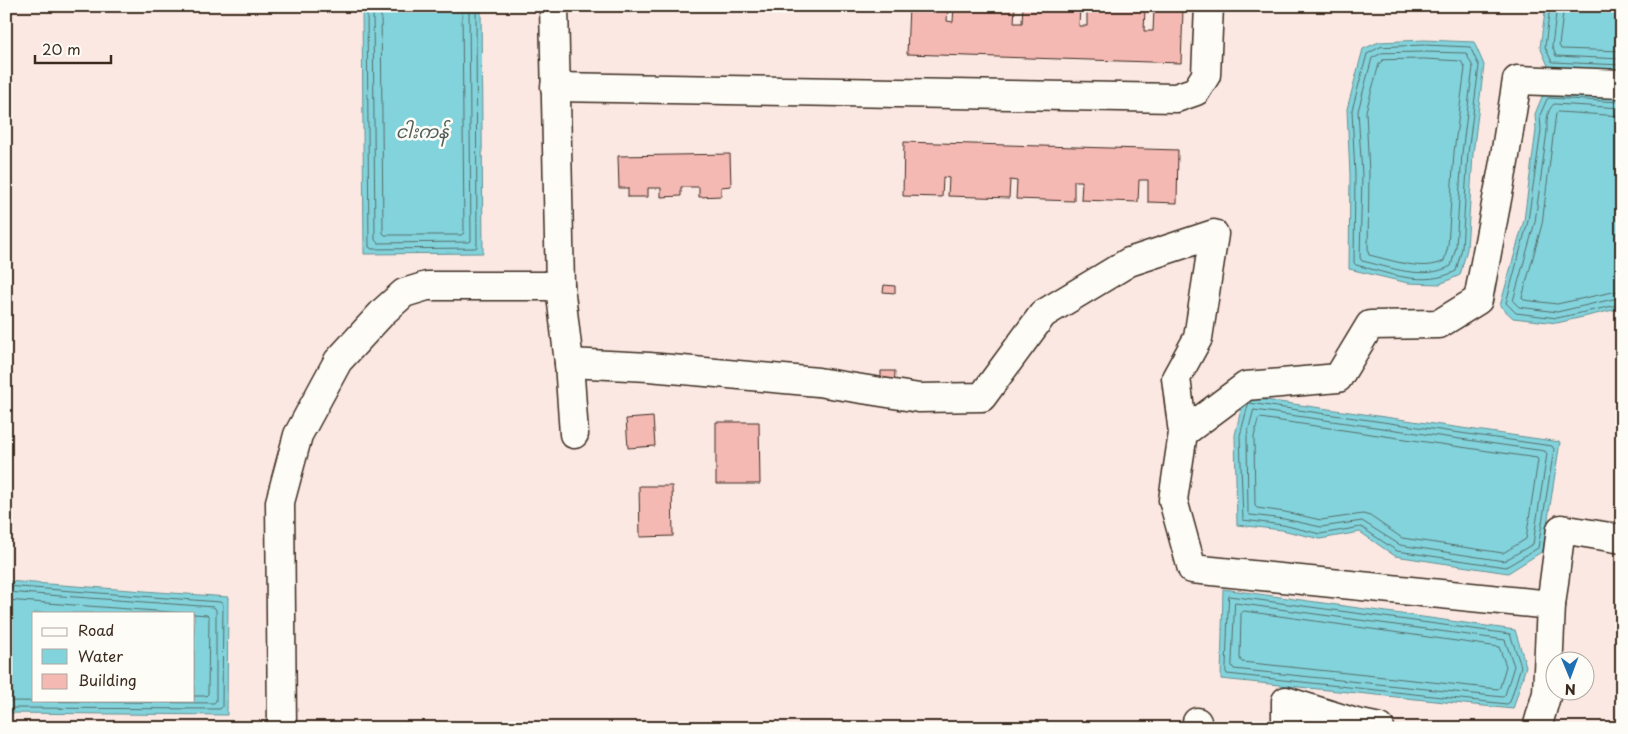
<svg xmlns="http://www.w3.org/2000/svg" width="1628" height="734" font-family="'Playpen Sans','Noto Sans Myanmar',sans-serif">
<rect width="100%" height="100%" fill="#fbe8e3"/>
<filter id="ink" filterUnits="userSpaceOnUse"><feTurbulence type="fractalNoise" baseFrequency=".02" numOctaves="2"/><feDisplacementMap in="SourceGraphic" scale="10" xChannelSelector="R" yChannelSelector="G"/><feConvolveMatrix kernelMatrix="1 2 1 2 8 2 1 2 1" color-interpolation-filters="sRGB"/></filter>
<g filter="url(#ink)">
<g fill="#82d3dc" stroke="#668f90" fill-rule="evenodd">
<polygon points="362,6 481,6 483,253 364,254"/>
<polygon points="1546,6 1622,6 1622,70 1549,68 1540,47"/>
<polygon points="1424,40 1474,42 1484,65 1473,154 1467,249 1460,275 1440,284 1408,283 1349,269 1350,175 1347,109 1363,49 1379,42"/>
<polygon points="1544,92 1622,97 1622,308 1557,323 1513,318 1500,306 1524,220 1536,130 1535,114"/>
<polygon points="1244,397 1560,442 1543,551 1508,573 1395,556 1360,532 1320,539 1282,530 1237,525 1235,435"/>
<path d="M 6,581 L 228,597 L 227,715 L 6,713 ZM 34,613 L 194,613 L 194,700 L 34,700 Z"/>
<polygon points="1223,589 1515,630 1526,666 1513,709 1221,679"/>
</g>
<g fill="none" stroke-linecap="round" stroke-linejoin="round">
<g stroke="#576e6a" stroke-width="1">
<polyline points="367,6 369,247 372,249 475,248 477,247 476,6"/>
<polyline points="373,6 375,240 378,243 469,242 471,241 469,6"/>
<polyline points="381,6 383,233 385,235 461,235 464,233 462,6"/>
<polyline points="1550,6 1545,47 1552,62 1622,65"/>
<polyline points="1557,6 1552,46 1556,56 1622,59"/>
<polyline points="1564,6 1559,45 1561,49 1622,51"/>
<path d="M 1425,45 L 1470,47 L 1479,66 L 1468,153 L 1462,248 L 1456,271 C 1424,288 1388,273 1356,265 L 1354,263 L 1355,175 L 1352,110 L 1367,54 L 1380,47 Z"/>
<path d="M 1424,52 L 1466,53 L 1473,67 L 1462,153 L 1456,247 L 1451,266 C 1423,281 1390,267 1362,261 L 1360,258 L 1362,175 L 1358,111 L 1372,58 L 1382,53 Z"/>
<path d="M 1424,59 L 1461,61 L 1465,68 L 1454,152 L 1448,246 L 1444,261 C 1424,272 1391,260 1369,255 L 1368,252 L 1369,174 L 1366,111 L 1379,64 L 1383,60 Z"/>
<polyline points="1622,102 1549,98 1547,99 1540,115 1541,131 1528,221 1506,303 1516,313 1557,318 1622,304"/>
<path d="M 1622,108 L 1554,104 C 1546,111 1547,121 1547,131 L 1535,222 L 1513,301 L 1519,307 L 1557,312 L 1622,297"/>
<polyline points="1622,116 1558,112 1556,113 1542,224 1522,298 1524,300 1557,304 1622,290"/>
<polygon points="1249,403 1552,446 1554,449 1538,548 1506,567 1397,551 1361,527 1320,534 1283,525 1243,520 1240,436"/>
<polygon points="1254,410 1545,451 1547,454 1533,544 1504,561 1400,545 1362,521 1321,527 1284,519 1250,515 1248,513 1247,436"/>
<polygon points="1260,418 1537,458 1538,460 1526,539 1503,553 1402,538 1370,516 1363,514 1321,520 1285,512 1257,508 1255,506 1254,437 1258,420"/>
<polyline points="6,586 220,602 223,604 222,707 220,709 6,708"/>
<polyline points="6,592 214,607 216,610 216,701 214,703 6,701"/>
<polygon points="1229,596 1510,634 1521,666 1510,702 1507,704 1227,674 1226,672"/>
<polyline points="6,600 183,613"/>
<polygon points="1235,603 1505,640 1514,666 1505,695 1503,697 1234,669 1232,666"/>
<polygon points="1244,611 1499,647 1506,666 1500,687 1498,689 1242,662 1240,659 1241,614"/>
<polyline points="194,614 207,615 209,617 208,694 206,696 194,696"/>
</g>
</g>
<g fill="#f5b9b4" stroke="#3b2a1e">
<polygon points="909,6 948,6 947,21 953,22 954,6 1015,6 1014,23 1022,23 1023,6 1080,6 1079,26 1087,26 1087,7 1145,9 1144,31 1153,31 1154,9 1183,10 1181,63 907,54"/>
<polygon points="904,142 1178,150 1177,203 1148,202 1148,180 1139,180 1138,202 1081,200 1082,181 1074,181 1074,201 1016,199 1017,181 1010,180 1009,198 948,196 949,178 943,177 942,197 903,196"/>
<polygon points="730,154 731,186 721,187 721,196 699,197 699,187 681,187 681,196 661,197 661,188 648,188 648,197 628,197 628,188 619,188 618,156"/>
<polygon points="884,285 895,286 895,293 883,292"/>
<polygon points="881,371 895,371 894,389 881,388"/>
<polygon points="653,417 655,446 628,448 626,419"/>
<polygon points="716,422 759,422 760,484 716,484"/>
<polygon points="639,486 672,486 673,536 640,537"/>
</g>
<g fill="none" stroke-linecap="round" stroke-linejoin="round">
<defs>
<g id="minor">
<polyline points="554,6 560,286 569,363 574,434"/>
<polyline points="555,87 1176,98 1196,91 1206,75 1209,6"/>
<polyline points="569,363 649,367 818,382 919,398 982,397 1043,314 1129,262 1214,234 1198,338 1176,378 1183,433 1173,500 1192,569 1551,605"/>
<polyline points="1183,433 1246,386 1338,378 1370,325 1439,324 1478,300 1504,162 1517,80 1622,84"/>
<polyline points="282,728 280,502 298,435 338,361 384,311 404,293 427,286 560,286"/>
<polyline points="1197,728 1197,722"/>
<polyline points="1286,728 1286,701 1356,723 1380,728"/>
<polyline points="1537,728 1547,693 1551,605 1561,529 1622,539"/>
</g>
</defs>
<use href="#minor" stroke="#3b2a1e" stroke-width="31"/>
<use href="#minor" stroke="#fdfcf7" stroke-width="28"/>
</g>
</g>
<g text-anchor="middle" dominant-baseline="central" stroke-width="5" stroke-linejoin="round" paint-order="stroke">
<g font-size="18" font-style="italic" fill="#505d57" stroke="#fdfcf7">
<text x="422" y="130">ငါးကန်</text>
</g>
</g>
<rect width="1628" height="734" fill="none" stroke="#fdfcf7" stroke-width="25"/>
<rect x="12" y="12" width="1603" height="709" fill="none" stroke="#3b2a1e" stroke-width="2" filter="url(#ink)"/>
<rect x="32" y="612" width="162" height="90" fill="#fdfcf7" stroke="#afa8a0"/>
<rect x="42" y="628" width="25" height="8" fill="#fdfcf7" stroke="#afa8a0"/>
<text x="78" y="636" font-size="15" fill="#3b2a1e">Road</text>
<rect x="42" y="649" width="25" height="15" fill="#82d3dc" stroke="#afa8a0"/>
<text x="78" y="662" font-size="15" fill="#3b2a1e">Water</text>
<rect x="42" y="674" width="25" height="15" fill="#f5b9b4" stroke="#afa8a0"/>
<text x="78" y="686" font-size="15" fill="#3b2a1e">Building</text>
<g transform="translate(1570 676) rotate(179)"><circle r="24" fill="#fdfcf7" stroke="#afa8a0"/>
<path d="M0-4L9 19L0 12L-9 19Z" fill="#1f6fb2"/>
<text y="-8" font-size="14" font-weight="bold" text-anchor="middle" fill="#3b2a1e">N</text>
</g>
<path d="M35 55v8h76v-8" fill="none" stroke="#3b2a1e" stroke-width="2.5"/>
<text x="42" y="55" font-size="15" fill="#3b2a1e" stroke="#fdfcf7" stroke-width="4" paint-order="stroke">20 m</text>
</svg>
